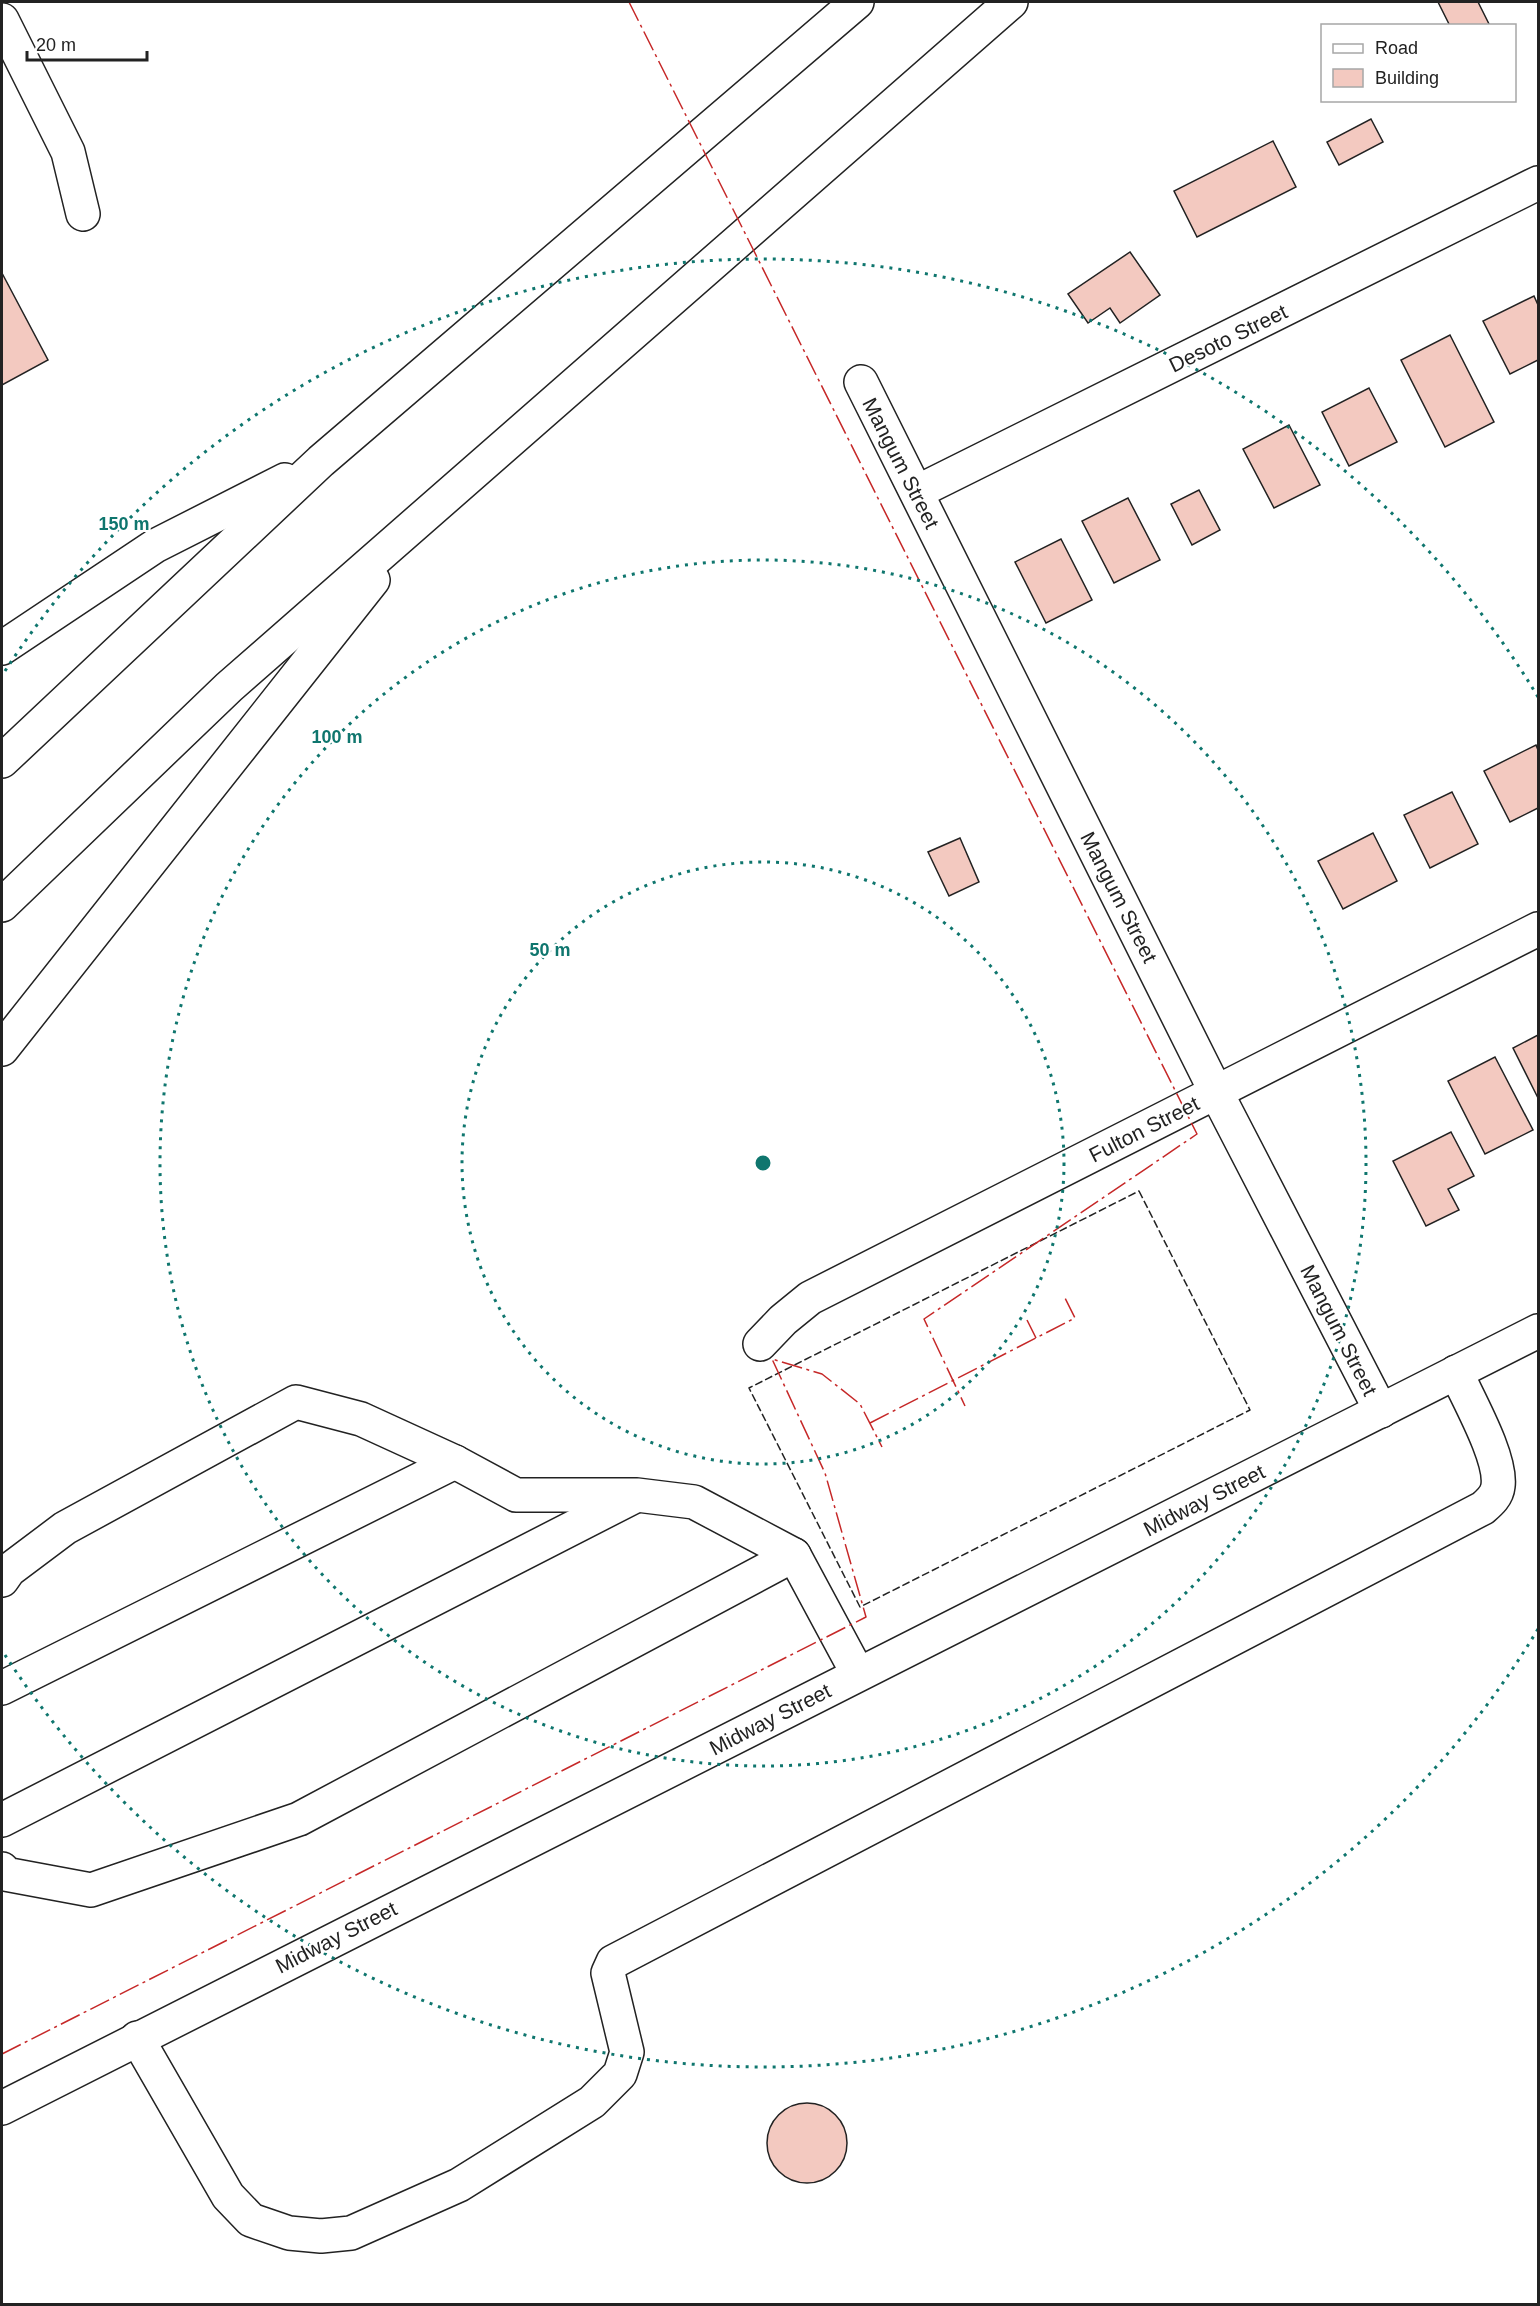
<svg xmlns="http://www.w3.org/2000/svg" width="1540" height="2306" font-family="Arial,sans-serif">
<rect width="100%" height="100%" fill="#fff"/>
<g fill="#f3c9c0" stroke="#222" stroke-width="1.5">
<polygon points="1438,2 1478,2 1490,26 1450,26"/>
<polygon points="1371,119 1383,142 1339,165 1327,142"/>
<polygon points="1273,141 1296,187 1197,237 1174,191"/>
<polygon points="1130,252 1160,295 1120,323 1110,308 1088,323 1068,294"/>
<polygon points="3,275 48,360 2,385 2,276"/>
<polygon points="1534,296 1538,305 1538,360 1510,374 1483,321"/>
<polygon points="1450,335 1494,422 1445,447 1401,360"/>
<polygon points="1369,388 1397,442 1349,466 1322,412"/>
<polygon points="1289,425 1320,485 1274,508 1243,449"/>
<polygon points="1199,490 1220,530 1192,545 1171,504"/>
<polygon points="1128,498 1160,560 1114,583 1082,521"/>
<polygon points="1061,539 1092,600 1046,623 1015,562"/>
<polygon points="1536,745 1538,750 1538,808 1510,822 1484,771"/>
<polygon points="1452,792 1478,844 1430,868 1404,815"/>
<polygon points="1373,833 1397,881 1343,909 1318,861"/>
<polygon points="960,838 979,882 949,896 928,852"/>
<polygon points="1538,1035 1538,1098 1513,1048"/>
<polygon points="1495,1057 1533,1130 1485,1154 1448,1081"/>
<polygon points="1451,1132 1474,1176 1448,1189 1459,1210 1426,1226 1393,1161"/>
<circle cx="807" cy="2143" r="40"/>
</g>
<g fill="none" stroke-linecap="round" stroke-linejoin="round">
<defs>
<g id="minor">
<polyline points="2,20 68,152 83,214"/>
<polyline points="861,382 1216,1092 1381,1411"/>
<polyline points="917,492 1538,183"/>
<polyline points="760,1344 783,1320 810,1298 1538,929"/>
<polyline points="2,1580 9,1570 65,1528 296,1402 361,1419 455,1462 516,1495 637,1495 694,1502 794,1555 858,1674"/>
<polyline points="2,1688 455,1462"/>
<polyline points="2,1820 633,1497"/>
<polyline points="2,1869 5,1874 91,1890 299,1819 794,1555"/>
<path d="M 137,2038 L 228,2196 L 251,2220 L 289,2233 L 321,2236 L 351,2233 L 459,2185 L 592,2102 L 620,2074 L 627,2052 L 608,1973 L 613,1962 L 1483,1508 C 1490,1502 1497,1496 1498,1486 C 1502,1458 1468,1399 1456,1372"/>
<polyline points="2,2108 1538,1331"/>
</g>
<g id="highway">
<polyline points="2,648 155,546 285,480"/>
<polyline points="2,761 321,461 857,2"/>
<polyline points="2,905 229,687 1011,2"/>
<polyline points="2,1049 373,580"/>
</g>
</defs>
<use href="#minor" stroke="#222" stroke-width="36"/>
<use href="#highway" stroke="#222" stroke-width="36"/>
<use href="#minor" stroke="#fff" stroke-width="33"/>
<use href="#highway" stroke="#fff" stroke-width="33"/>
<polygon stroke="#222" stroke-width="1.5" stroke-dasharray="8 3" stroke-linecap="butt" points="1139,1191 1250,1410 860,1607 749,1388"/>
<g stroke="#c62828" stroke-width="1.5" stroke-dasharray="21 4.5 3 4.5" stroke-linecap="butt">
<polyline points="629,2 1197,1134 924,1319 965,1406"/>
<polyline points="1027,1320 1036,1338"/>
<polyline points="870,1423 1075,1318 1065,1298"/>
<polyline points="2,2054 866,1617 825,1473 772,1359 822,1374 860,1404 882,1447"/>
</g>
</g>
<g fill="none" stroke="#0f766e" stroke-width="3" stroke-dasharray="3 6">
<circle cx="763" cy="1163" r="301"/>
<circle cx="763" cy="1163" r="603"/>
<path d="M1538 1629A904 904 0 0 1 5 1655M5 671A904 904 0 0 1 1538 697"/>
</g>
<g text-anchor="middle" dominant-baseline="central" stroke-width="4.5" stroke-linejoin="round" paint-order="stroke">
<g font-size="21" fill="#222" stroke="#fff">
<text transform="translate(1228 338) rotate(-26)">Desoto Street</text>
<text transform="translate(901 463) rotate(63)">Mangum Street</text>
<text transform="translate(1119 897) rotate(63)">Mangum Street</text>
<text transform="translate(1144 1129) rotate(-27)">Fulton Street</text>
<text transform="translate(1339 1330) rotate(63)">Mangum Street</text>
<text transform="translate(1204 1500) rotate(-27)">Midway Street</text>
<text transform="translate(770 1719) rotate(-27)">Midway Street</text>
<text transform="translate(336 1937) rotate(-27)">Midway Street</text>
</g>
</g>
<circle cx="763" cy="1163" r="9" fill="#0f766e" stroke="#fff" stroke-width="3"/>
<g font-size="18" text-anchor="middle" font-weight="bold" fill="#0f766e" stroke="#fff" stroke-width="4.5" stroke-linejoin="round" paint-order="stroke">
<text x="124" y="530">150 m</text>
<text x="337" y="743">100 m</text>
<text x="550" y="956">50 m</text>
</g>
<rect width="1540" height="2306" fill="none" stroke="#222222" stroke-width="6"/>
<rect x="1321" y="24" width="195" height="78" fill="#ffffff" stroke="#a7a7a7" stroke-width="1.5"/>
<rect x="1333" y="44" width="30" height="9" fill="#ffffff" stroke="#a7a7a7" stroke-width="1.5"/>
<text x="1375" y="54" font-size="18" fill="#222222">Road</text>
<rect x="1333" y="69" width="30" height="18" fill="#f3c9c0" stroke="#a7a7a7" stroke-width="1.5"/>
<text x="1375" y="84" font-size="18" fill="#222222">Building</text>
<path d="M27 51v9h120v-9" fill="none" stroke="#222222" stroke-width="3"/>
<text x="36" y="51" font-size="18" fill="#222222" stroke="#ffffff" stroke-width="4.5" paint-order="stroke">20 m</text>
</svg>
